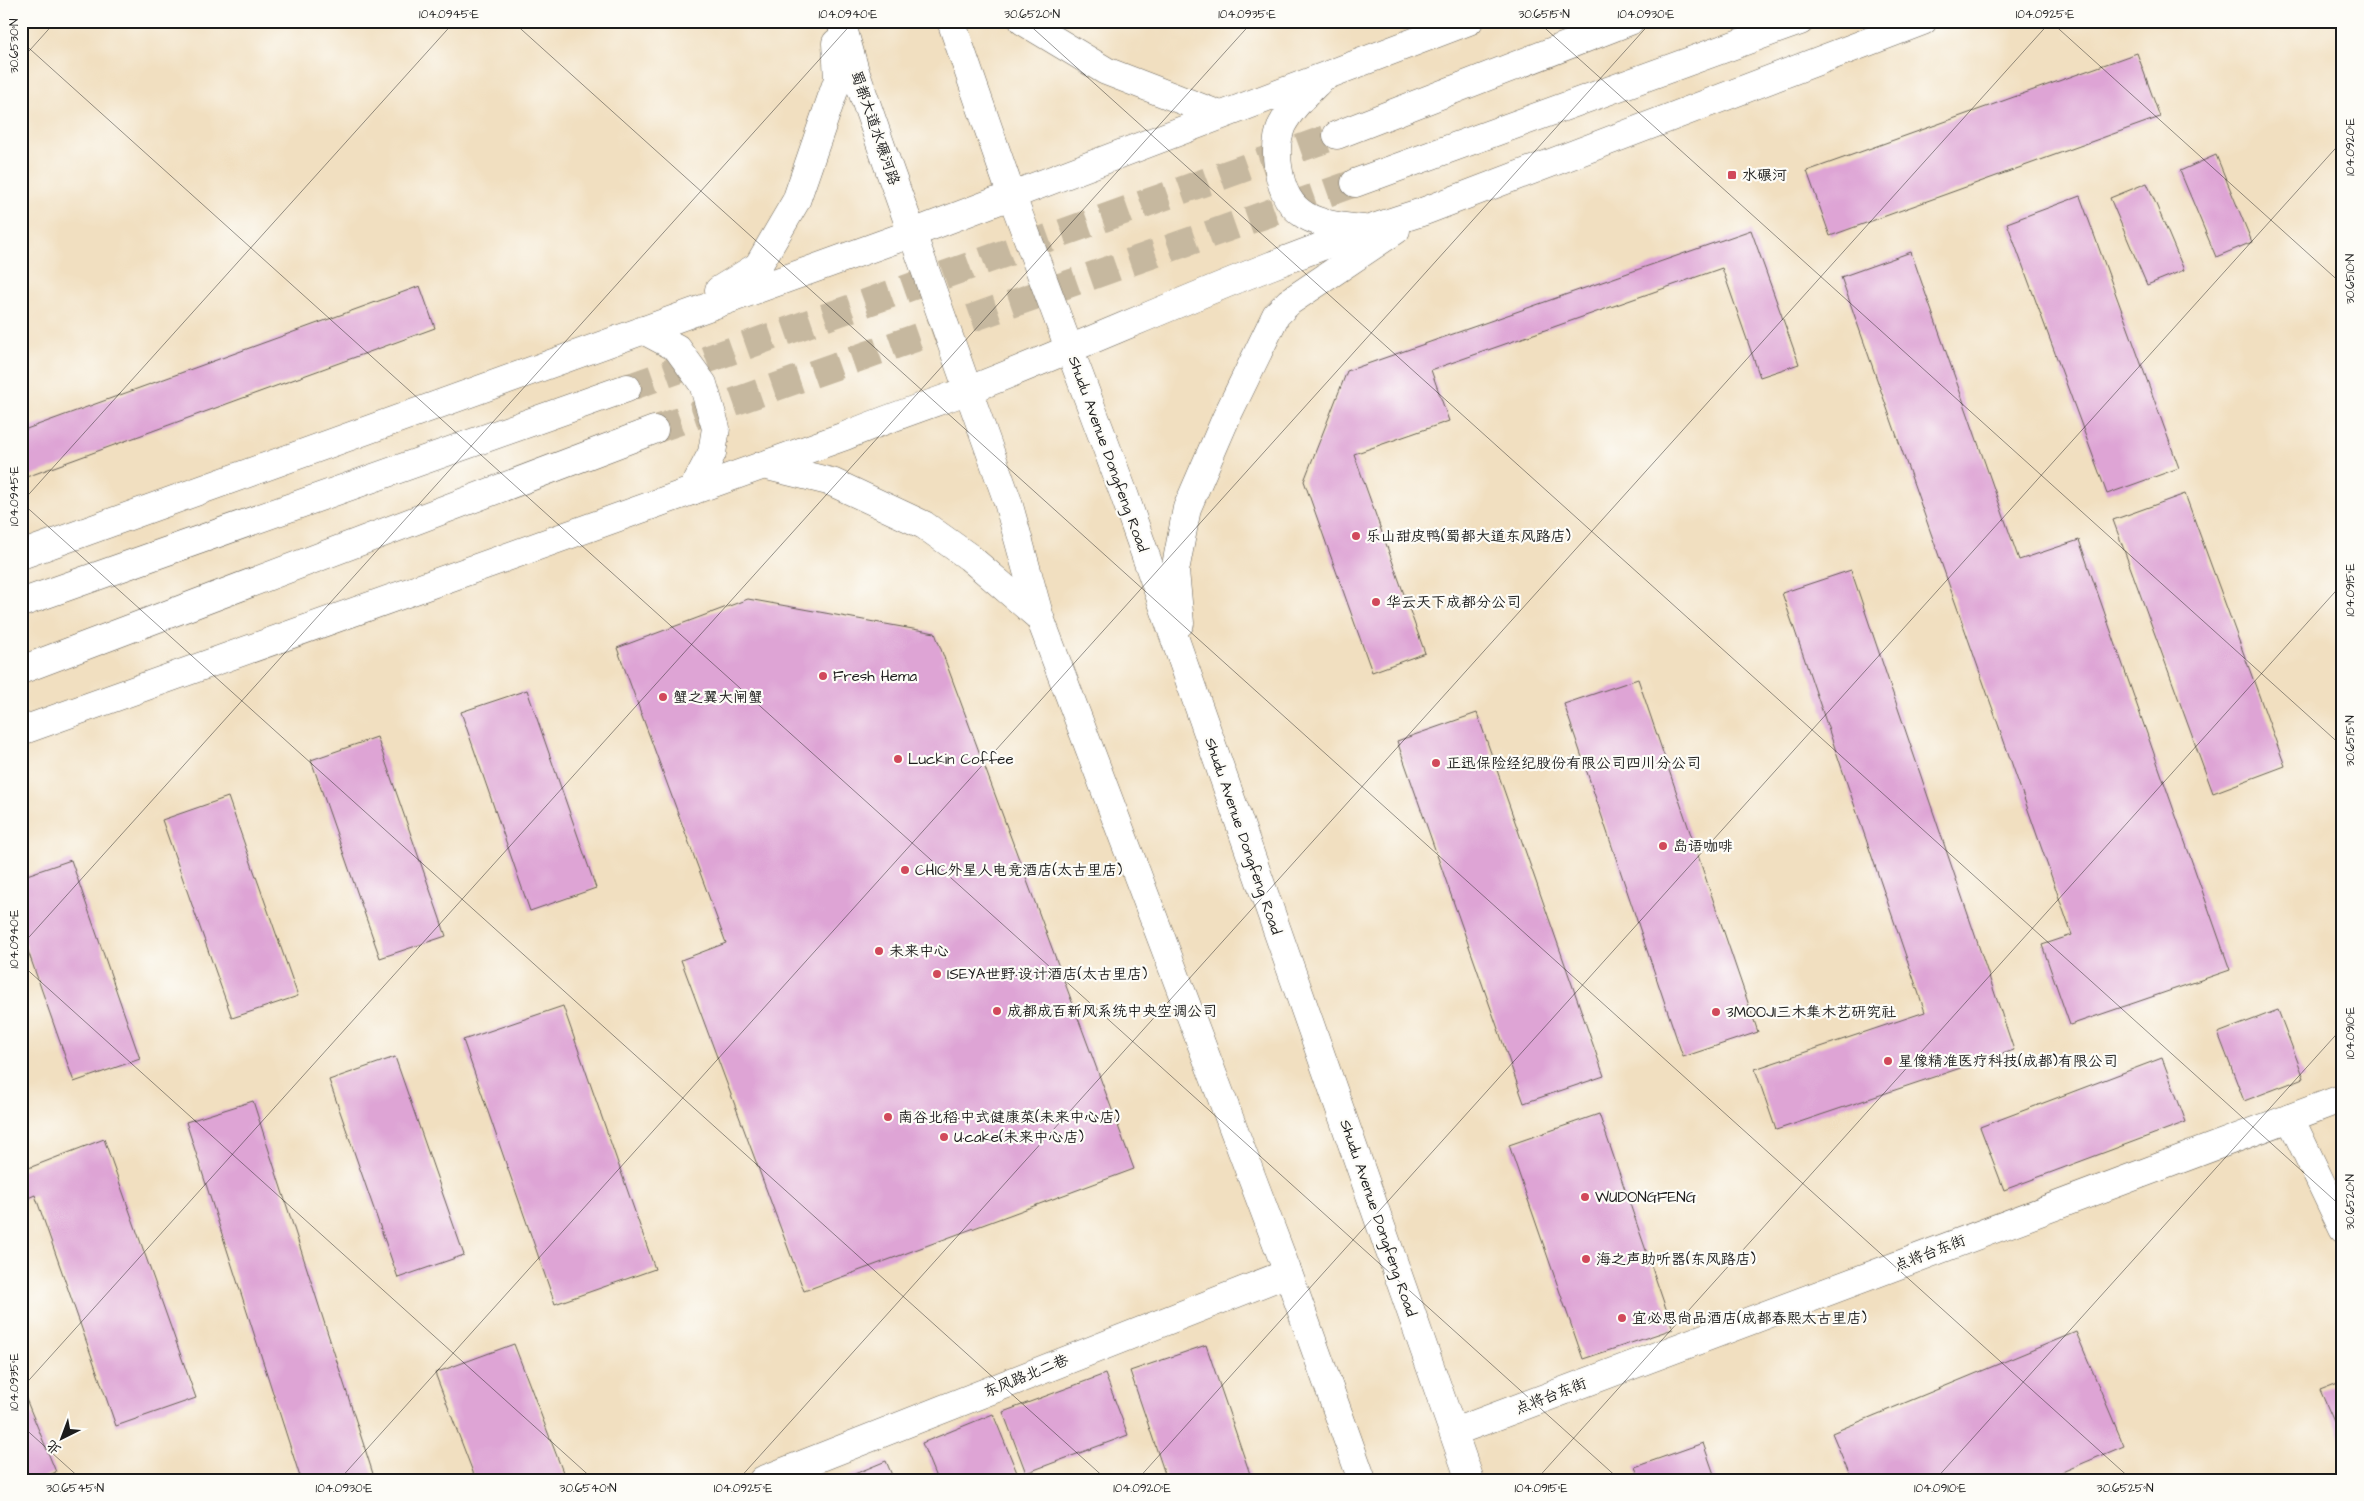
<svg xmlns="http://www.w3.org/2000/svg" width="2364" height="1501" font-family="'Architects Daughter','LXGW WenKai TC',sans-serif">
<rect width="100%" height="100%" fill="#fdfcf7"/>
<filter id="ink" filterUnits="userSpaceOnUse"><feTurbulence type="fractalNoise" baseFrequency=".02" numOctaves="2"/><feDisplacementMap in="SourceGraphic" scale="10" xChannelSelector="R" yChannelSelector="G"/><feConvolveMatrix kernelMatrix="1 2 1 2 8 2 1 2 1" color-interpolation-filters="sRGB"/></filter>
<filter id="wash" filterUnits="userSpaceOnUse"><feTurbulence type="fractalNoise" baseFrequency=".0096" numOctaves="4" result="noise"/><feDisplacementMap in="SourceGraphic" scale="20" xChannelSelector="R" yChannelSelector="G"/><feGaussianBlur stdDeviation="1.12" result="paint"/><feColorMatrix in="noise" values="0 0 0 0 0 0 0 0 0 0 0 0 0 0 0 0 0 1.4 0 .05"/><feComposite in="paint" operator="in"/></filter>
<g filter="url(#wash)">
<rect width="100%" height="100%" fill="#f1dfc0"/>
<g id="blocks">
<g fill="#dea4d5">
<polygon points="2137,53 2160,117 1830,236 1807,171"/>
<polygon points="2216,155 2252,242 2216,257 2180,171"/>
<polygon points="2147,183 2184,270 2147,285 2110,198"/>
<polygon points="2080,196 2179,468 2107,494 2007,223"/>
<polygon points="1751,230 1799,364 1760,377 1722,268 1431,370 1449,421 1354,454 1425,653 1372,672 1304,481 1347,371"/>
<polygon points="1911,252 2019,560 2079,540 2230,970 2070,1025 2042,945 2072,935 1841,277"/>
<polygon points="420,286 435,328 21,479 21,431"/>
<polygon points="2185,494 2285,766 2213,793 2113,520"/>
<polygon points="1851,570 2014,1050 1776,1130 1755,1069 1925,1012 1782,593"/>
<polygon points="748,599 935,633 1134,1169 804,1291 681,960 726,943 617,648"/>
<polygon points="1638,679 1758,1032 1683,1057 1564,704"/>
<polygon points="527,690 596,888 530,911 461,712"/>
<polygon points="1477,713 1604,1076 1524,1103 1397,741"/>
<polygon points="377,737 446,936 380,958 311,760"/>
<polygon points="228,797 298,996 232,1018 162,820"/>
<polygon points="71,860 140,1059 74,1082 21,931 21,877"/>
<polygon points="563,1006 655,1269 555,1304 463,1040"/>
<polygon points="2278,1010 2304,1078 2244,1101 2218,1033"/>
<polygon points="395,1057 464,1255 398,1278 329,1080"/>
<polygon points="2162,1058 2186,1122 2004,1190 1980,1127"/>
<polygon points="253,1101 375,1480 301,1480 186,1122"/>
<polygon points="1599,1114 1673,1329 1583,1359 1509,1145"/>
<polygon points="104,1139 196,1398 116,1426 35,1195 21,1201 21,1171"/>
<polygon points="2076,1332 2124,1446 2043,1480 1852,1480 1832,1433"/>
<polygon points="514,1344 566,1480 476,1480 435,1373"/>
<polygon points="1206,1345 1252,1480 1167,1480 1130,1371"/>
<polygon points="1105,1374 1128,1435 1026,1473 1003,1412"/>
<polygon points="2343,1381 2343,1442 2320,1390"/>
<polygon points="21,1387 56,1472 37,1480 21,1480"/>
<polygon points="993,1414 1020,1480 937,1480 922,1443"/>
<polygon points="1703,1443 1716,1480 1640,1480 1635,1467"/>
<polygon points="886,1461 894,1480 840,1480"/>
</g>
</g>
</g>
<g filter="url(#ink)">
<use href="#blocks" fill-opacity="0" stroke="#676055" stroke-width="1"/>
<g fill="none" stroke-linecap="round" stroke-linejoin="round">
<g stroke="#c6b89f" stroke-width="28" stroke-dasharray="28 14" stroke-linecap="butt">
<polyline points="627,388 1337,135"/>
<polyline points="654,430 1355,183"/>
</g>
<defs>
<g id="minor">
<polyline points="2290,1118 2343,1229"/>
<polyline points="1454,1432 2343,1098"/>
<polyline points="763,1480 1288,1273"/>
</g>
<g id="major">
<polyline points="841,21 855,71 887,163 1008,502 1040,618 1288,1273 1362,1480"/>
<polyline points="951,21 1011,194 1124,494 1470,1480"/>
<polyline points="1023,21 1106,71 1220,115"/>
<path d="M 1319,81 C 1306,94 1291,108 1282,125 C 1276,139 1276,152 1278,166 C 1285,220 1317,224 1363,229"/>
<polyline points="1337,135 1630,21"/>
<polyline points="1355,183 1800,21"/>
<polyline points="719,290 758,266 796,201 838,79 836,43"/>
<polyline points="643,330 677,348 703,384 716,428 712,453 692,491"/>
<polyline points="763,465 832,482 924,525 969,557 1040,618"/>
<polyline points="21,555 913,233 1469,21"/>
<polyline points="21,603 627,388"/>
<polyline points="1180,623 1175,571 1187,508 1226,418 1276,315 1289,302 1396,230"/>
<polyline points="21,670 654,430"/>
<path d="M 21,731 L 845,436 C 886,419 928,405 969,390 C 1120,331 1267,260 1422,212 L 1923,21"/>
</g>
</defs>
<use href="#minor" stroke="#676055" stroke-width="29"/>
<use href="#major" stroke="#676055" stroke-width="29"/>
<use href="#minor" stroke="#fff" stroke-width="28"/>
<use href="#major" stroke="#fff" stroke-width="28"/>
</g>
</g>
<path fill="none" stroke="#1c1c1c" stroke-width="1" stroke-opacity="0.45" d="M 512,21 L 2132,1480M 1025,21 L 2343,1208M 1537,21 L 2343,747M 2050,21 L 2343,285M 21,41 L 1620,1480M 21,60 L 56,21M 21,502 L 1107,1480M 21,503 L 455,21M 21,946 L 854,21M 21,964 L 594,1480M 21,1389 L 1253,21M 21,1425 L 82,1480M 339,1480 L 1652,21M 738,1480 L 2051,21M 1137,1480 L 2343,140M 1536,1480 L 2343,583M 1935,1480 L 2343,1027M 2334,1480 L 2343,1470"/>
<g fill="#d1495b" stroke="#fdfcf7" stroke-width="2">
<rect x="1727" y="170" width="10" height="10" rx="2.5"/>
<circle cx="1356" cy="536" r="5"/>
<circle cx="1376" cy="602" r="5"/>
<circle cx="823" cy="676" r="5"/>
<circle cx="663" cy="697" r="5"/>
<circle cx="898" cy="759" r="5"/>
<circle cx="1436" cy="763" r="5"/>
<circle cx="1663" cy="846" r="5"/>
<circle cx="905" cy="870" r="5"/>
<circle cx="879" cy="951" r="5"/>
<circle cx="937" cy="974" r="5"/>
<circle cx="997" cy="1011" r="5"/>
<circle cx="1716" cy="1012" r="5"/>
<circle cx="1888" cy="1061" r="5"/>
<circle cx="888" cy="1117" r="5"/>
<circle cx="944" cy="1137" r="5"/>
<circle cx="1585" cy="1197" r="5"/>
<circle cx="1586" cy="1259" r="5"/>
<circle cx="1622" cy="1318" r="5"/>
</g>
<g text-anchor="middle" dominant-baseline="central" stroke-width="4.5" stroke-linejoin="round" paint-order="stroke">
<g font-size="15" fill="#1c1c1c" stroke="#fdfcf7">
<text transform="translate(875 128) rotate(71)">蜀都大道水碾河路</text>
<text transform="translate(1108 454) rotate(70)">Shudu Avenue Dongfeng Road</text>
<text transform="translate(1243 836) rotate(71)">Shudu Avenue Dongfeng Road</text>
<text transform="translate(1378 1218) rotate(71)">Shudu Avenue Dongfeng Road</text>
<text transform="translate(1930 1253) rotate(-21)">点将台东街</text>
<text transform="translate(1026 1376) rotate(-22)">东风路北二巷</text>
<text transform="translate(1551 1396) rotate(-21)">点将台东街</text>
</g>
<g font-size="15" fill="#1c1c1c" stroke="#fdfcf7" text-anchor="start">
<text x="1742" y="175">水碾河</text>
<text x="1366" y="536">乐山甜皮鸭(蜀都大道东风路店)</text>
<text x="1386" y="602">华云天下成都分公司</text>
<text x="833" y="676">Fresh Hema</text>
<text x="673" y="697">蟹之翼大闸蟹</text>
<text x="908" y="759">Luckin Coffee</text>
<text x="1446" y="763">正迅保险经纪股份有限公司四川分公司</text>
<text x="1673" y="846">岛语咖啡</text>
<text x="915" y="870">CHIC外星人电竞酒店(太古里店)</text>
<text x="889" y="951">未来中心</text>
<text x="947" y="974">ISEYA世野·设计酒店(太古里店)</text>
<text x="1007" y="1011">成都成百新风系统中央空调公司</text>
<text x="1726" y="1012">3MOOJI三木集木艺研究社</text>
<text x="1898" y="1061">星像精准医疗科技(成都)有限公司</text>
<text x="898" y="1117">南谷北稻·中式健康菜(未来中心店)</text>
<text x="954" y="1137">U·cake(未来中心店)</text>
<text x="1595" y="1197">WUDONGFENG</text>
<text x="1596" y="1259">海之声助听器(东风路店)</text>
<text x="1632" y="1318">宜必思尚品酒店(成都春熙太古里店)</text>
</g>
</g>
<rect width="2364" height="1501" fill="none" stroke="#fdfcf7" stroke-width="55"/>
<g transform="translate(62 1438) rotate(222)" stroke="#fdfcf7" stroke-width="4" paint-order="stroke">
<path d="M0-4L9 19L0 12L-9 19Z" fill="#1c1c1c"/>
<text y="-8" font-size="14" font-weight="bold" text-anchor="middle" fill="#1c1c1c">北</text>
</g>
<rect x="28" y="28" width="2308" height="1446" fill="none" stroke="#1c1c1c" stroke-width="2"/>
<g font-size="12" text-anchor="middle" fill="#1c1c1c">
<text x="449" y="18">104.0945°E</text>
<text x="848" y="18">104.0940°E</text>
<text x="1032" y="18">30.6520°N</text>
<text x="1247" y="18">104.0935°E</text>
<text x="1544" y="18">30.6515°N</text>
<text x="1646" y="18">104.0930°E</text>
<text x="2045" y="18">104.0925°E</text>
<text transform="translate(14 46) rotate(-90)" y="4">30.6530°N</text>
<text transform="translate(2350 147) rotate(-90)" y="4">104.0920°E</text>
<text transform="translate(2350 279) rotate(-90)" y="4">30.6510°N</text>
<text transform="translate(14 496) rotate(-90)" y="4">104.0945°E</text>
<text transform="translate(2350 590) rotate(-90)" y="4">104.0915°E</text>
<text transform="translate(2350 741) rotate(-90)" y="4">30.6515°N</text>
<text transform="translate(14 939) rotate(-90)" y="4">104.0940°E</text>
<text transform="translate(2350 1033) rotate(-90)" y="4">104.0910°E</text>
<text transform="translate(2350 1202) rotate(-90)" y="4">30.6520°N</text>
<text transform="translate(14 1382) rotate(-90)" y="4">104.0935°E</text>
<text x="75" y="1492">30.6545°N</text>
<text x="344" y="1492">104.0930°E</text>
<text x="588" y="1492">30.6540°N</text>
<text x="743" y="1492">104.0925°E</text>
<text x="1142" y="1492">104.0920°E</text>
<text x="1541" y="1492">104.0915°E</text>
<text x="1940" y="1492">104.0910°E</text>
<text x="2125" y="1492">30.6525°N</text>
</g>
</svg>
